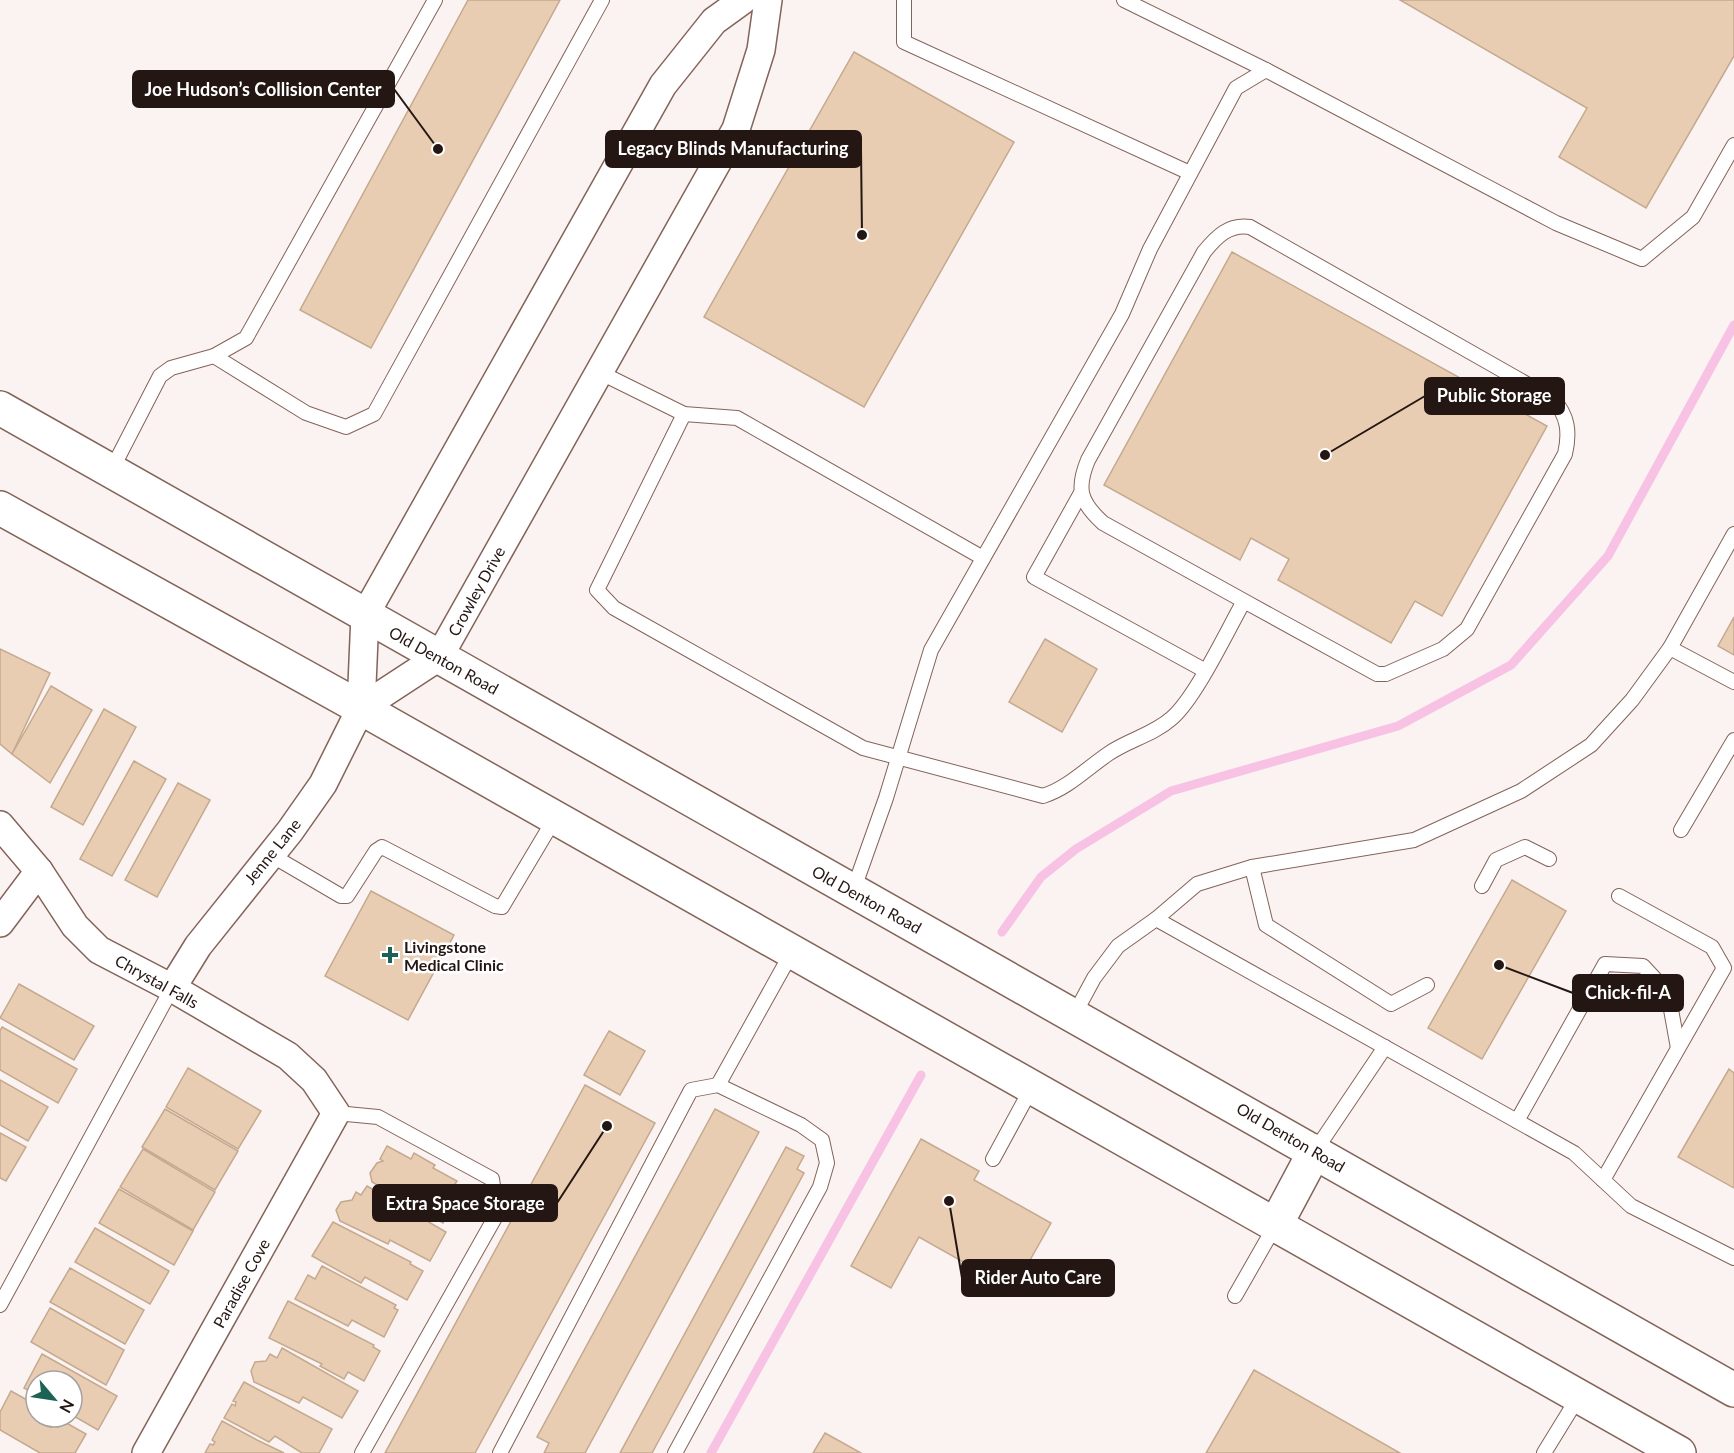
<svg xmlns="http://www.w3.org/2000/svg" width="1734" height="1453" font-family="Lato,sans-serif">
<rect width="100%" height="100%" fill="#fbf3f1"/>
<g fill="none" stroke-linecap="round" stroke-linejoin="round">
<g stroke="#f7c2e3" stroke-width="9">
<polyline points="1002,932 1041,877 1076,849 1171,791 1398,726 1511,665 1608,556 1734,325"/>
<polyline points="711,1453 921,1075"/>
</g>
</g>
<g fill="#e9cdb3" stroke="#c4a98f" stroke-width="1.5">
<polygon points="468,0 560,0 371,348 300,310"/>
<polygon points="1400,0 1734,0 1734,56 1646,208 1559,157 1587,108"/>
<polygon points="854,52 1014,142 864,407 704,317"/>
<polygon points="1232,252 1547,426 1442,616 1415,601 1391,643 1278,580 1289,559 1251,538 1240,560 1104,485"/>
<polygon points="1734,617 1734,655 1718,646"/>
<polygon points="1045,639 1097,669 1062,732 1009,702"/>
<polygon points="0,649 50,673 12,754 0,744"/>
<polygon points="51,686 92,710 50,783 12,754"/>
<polygon points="104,709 136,727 83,825 51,807"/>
<polygon points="134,761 166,779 112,876 80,859"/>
<polygon points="178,783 210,800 157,897 125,880"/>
<polygon points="1512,880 1566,911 1482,1059 1428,1028"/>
<polygon points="371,891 454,935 408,1020 325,976"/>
<polygon points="19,984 94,1026 74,1060 0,1018"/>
<polygon points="2,1027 77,1069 58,1103 0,1070 0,1031"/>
<polygon points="609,1031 645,1051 620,1095 584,1075"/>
<polygon points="188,1068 261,1111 238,1149 166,1107"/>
<polygon points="1729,1069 1734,1073 1734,1188 1678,1157"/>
<polygon points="0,1080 48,1107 28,1141 0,1125"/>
<polygon points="585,1085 655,1123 475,1453 385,1453"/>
<polygon points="165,1109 238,1151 215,1190 142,1147"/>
<polygon points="715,1109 759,1132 585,1453 544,1453 549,1443 537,1437"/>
<polygon points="0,1133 26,1147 6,1181 0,1178"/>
<polygon points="921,1139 979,1171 974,1180 1051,1223 1013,1290 919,1237 891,1288 851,1266"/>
<polygon points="387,1146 411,1159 414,1153 435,1165 433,1168 457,1181 455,1184 462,1188 443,1223 372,1182 370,1173 377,1163 383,1161 380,1159"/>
<polygon points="786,1147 804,1156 797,1169 804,1173 652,1453 620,1453"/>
<polygon points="143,1149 215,1192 193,1230 120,1187"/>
<polygon points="367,1186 446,1232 430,1261 390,1240 388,1244 340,1221 336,1210 341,1202 352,1200 356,1192 361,1195"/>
<polygon points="119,1189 193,1231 174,1265 99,1223"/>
<polygon points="333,1222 411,1262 410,1264 423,1271 407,1300 365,1277 361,1283 312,1256"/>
<polygon points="95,1228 169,1271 150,1304 75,1262"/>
<polygon points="322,1266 396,1305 394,1308 398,1310 384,1337 352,1320 348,1326 295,1299 308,1275 315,1279"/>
<polygon points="70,1268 144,1310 125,1344 50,1302"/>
<polygon points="288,1301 374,1345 373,1347 380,1351 364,1381 348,1372 344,1379 320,1366 322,1364 269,1338"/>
<polygon points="50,1308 124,1350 106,1385 31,1342"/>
<polygon points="282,1348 358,1391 342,1418 303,1397 299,1403 254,1382 251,1371 255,1362 266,1361 270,1354 277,1358"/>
<polygon points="42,1354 117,1396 98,1430 72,1415 72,1381 36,1381 36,1395 24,1388"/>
<polygon points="1254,1370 1400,1453 1206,1453"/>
<polygon points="244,1382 332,1429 319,1453 302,1453 275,1436 269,1442 224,1418 232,1404 235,1406 236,1402 233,1401"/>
<polygon points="11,1391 36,1405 36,1417 56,1417 86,1434 75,1453 40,1453 0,1430 0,1412"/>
<polygon points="222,1421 257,1440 284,1453 205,1453 210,1444 213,1445 215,1442 212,1440"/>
<polygon points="825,1433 861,1453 813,1453"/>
</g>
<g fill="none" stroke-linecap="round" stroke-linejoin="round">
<defs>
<g id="service">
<polyline points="904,0 904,42 1190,173"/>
<polyline points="1124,0 1266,70"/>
<polyline points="214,356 306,413 346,427 374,414 602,0"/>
<polyline points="599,372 684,414 737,418 983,558"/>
<path d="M 684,414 L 597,590 L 614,608 L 863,748 L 1043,796 C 1068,788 1086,769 1108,754 C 1128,740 1153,735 1172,718 C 1196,697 1227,631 1244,601 L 1103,523 C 1080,502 1076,489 1088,460 L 1204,252 C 1217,236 1229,224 1250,227 L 1553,399 C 1568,416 1570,432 1565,454 L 1467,629 L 1443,649 L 1386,674 L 1377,674 L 1244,601"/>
<polyline points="111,471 160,376 171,368 214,356 246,338 435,0"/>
<polyline points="1081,493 1034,577 1204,670"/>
<polyline points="1734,534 1670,648 1734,682"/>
<polyline points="1681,830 1734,740"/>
<polyline points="271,855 341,896 347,896 376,851 382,847 495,906 502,907 555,818"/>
<polyline points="1252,867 1266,925 1391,1004 1427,985"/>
<polyline points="1482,886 1496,860 1525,847 1549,859"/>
<polyline points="853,891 886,798 931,650 1122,314 1150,249 1236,88 1266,70 1556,223 1642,259 1693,217 1734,145"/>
<polyline points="1156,919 1197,884 1252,867 1414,840 1521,791 1591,745 1632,700 1670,648"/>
<polyline points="1074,1015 1094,978 1118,946 1156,919 1574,1153 1631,1206 1734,1258"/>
<polyline points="718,1085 792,952"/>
<polyline points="336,1113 378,1117 492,1179 497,1214 362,1453"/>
<polyline points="1517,1121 1605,964 1643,966 1668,993 1678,1048"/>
<polyline points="1315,1151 1385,1047"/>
<polyline points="993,1159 1031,1089"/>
<polyline points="1603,1180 1724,968 1712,947 1619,896"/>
<polyline points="1235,1296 1275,1226"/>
<polyline points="0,1305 172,988"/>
<polyline points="500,1453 691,1090 718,1085 801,1125 822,1140 827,1163 820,1187 675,1453"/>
<polyline points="1544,1453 1579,1396"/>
</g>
<g id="minor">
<polyline points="361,708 439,657 736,129 761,50 768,0"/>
<polyline points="0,825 39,871 75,926 99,950 172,988 288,1056 314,1080 336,1113 146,1453"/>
<polyline points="0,923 39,871"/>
<polyline points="172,988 198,946 290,831 323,784 361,708 365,615 663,85 714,21 743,0"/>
</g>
<g id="secondary">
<polyline points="0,408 1734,1390"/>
<polyline points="0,508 361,708 1679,1453"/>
<polyline points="1275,1226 1315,1151"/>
</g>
</defs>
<use href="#service" stroke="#846358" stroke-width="16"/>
<use href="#minor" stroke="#846358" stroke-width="30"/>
<use href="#secondary" stroke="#846358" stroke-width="36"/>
<use href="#service" stroke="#fff" stroke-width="14"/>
<use href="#minor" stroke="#fff" stroke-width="27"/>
<use href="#secondary" stroke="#fff" stroke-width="33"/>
</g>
<path fill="#1c6356" stroke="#fff" stroke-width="2" d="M387 946h6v6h6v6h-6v6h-6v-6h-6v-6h6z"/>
<g text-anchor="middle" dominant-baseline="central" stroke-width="5" stroke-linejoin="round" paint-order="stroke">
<g font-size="16" fill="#241612" stroke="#fff">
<text transform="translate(476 591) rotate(-61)">Crowley Drive</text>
<text transform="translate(444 660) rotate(29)">Old Denton Road</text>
<text transform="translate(272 851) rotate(-51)">Jenne Lane</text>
<text transform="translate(867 899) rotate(29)">Old Denton Road</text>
<text transform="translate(157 981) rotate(29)">Chrystal Falls</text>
<text transform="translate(1291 1137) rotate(30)">Old Denton Road</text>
<text transform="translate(241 1283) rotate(-61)">Paradise Cove</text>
</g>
<g font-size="16" font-weight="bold" fill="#241612" stroke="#fff" text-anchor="start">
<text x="404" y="946">Livingstone<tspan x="404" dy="18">Medical Clinic</tspan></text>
</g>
</g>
<path fill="none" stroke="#241612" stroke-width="2" d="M438 149L394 89M862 235L861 149M1325 455L1425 396M1499 965L1573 993M607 1126L557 1203M949 1201L962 1278"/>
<g fill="#241612" stroke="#fff" stroke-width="2">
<circle cx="438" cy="149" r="6"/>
<circle cx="862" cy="235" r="6"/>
<circle cx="1325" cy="455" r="6"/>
<circle cx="1499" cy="965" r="6"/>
<circle cx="607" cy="1126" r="6"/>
<circle cx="949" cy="1201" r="6"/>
</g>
<g fill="#241612" stroke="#241612" stroke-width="2">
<rect x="133" y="71" width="261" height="36" rx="6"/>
<rect x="606" y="131" width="255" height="36" rx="6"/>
<rect x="1425" y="378" width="139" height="36" rx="6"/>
<rect x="1573" y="975" width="110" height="36" rx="6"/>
<rect x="373" y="1185" width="184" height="36" rx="6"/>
<rect x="962" y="1260" width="152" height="36" rx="6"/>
</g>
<g font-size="18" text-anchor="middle" font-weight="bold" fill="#fff">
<text x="263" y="96">Joe Hudson’s Collision Center</text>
<text x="733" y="155">Legacy Blinds Manufacturing</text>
<text x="1494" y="402">Public Storage</text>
<text x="1628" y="999">Chick-fil-A</text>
<text x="465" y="1210">Extra Space Storage</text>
<text x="1038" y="1284">Rider Auto Care</text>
</g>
<g transform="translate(54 1399) rotate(119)"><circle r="28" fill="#ffffff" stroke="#a7a2a0" stroke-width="1.5"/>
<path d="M0-4.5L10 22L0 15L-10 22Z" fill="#1c6356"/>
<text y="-9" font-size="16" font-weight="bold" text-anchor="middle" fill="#241612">N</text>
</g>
</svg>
